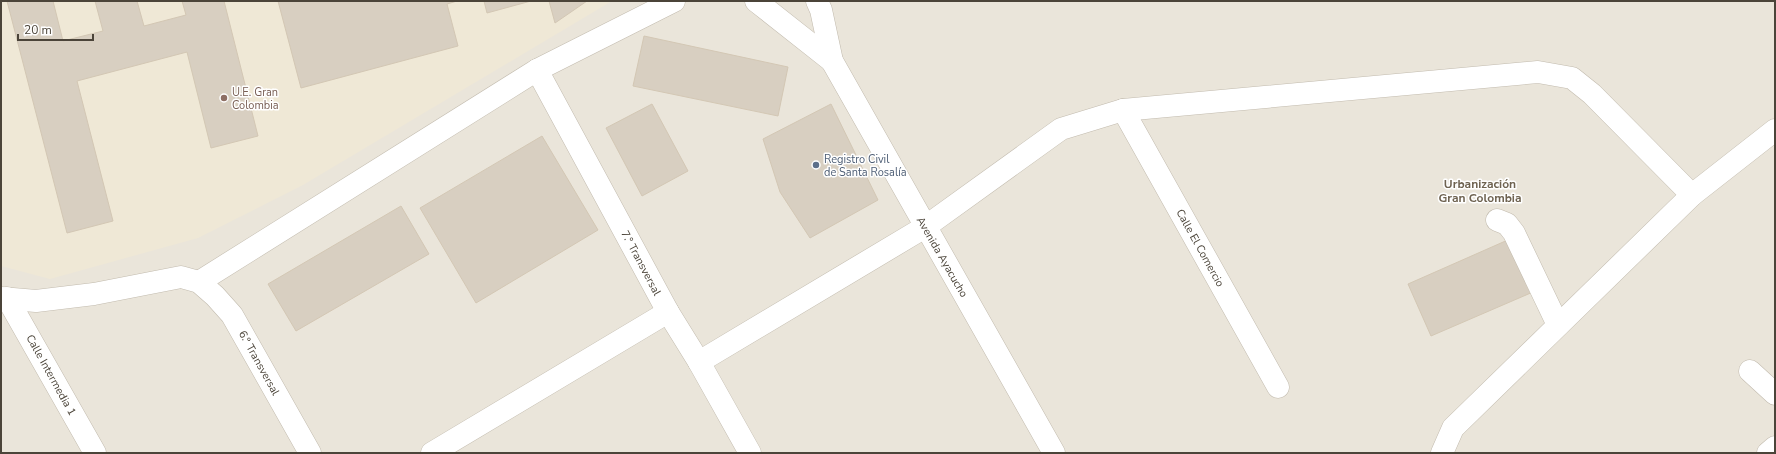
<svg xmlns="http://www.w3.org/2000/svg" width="1776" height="454" font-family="'Nunito Sans',sans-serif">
<rect width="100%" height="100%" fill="#f6f3ec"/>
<rect fill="#eae5da" x="1" y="1" width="1774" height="452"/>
<polygon fill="#efe8d6" points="1,1 612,1 303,185 198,238 50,279 1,266"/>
<g fill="#d8cfc1" stroke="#d3c7b4">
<polygon points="7,1 53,1 63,41 103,31 95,1 137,1 144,26 186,15 182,1 224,1 258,136 211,148 187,52 77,81 113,221 67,233"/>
<polygon points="278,1 457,1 447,4 458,46 301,88"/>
<polygon points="484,1 531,1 487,13"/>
<polygon points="549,1 587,1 555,23"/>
<polygon points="644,36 788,67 778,116 633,86"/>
<polygon points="652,104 688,171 642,196 606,128"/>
<polygon points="831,104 878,200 810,238 780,192 763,139"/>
<polygon points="542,136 598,230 476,303 420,208"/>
<polygon points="401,206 429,254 296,331 268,284"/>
<polygon points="1510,239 1533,292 1431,336 1408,284"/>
</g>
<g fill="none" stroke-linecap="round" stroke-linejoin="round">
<defs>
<g id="minor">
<polyline points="756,1 832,61"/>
<polyline points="817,1 821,10 832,61 1054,453"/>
<polyline points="537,70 668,312 699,362 750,453"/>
<polyline points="1123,110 1278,387"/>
<polyline points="1497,220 1507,224 1514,233 1558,325"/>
<polyline points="199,282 537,70 674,1"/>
<polyline points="7,298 95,453"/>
<polyline points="699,362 925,227 1061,129 1123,110 1538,72 1572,78 1592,94 1692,195 1775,130"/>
<polyline points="1750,371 1775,394"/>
<polyline points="432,453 668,312"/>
<polyline points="1442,453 1453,428 1692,195"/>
<polyline points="1768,453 1775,447"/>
</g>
<polyline id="tertiary" points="1,298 36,301 94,294 181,277 199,282 215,296 232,315 310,453"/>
</defs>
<use href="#minor" stroke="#c2bbae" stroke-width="23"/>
<use href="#tertiary" stroke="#c2bbae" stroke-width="23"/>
<use href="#minor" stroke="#fff" stroke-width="22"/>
<use href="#tertiary" stroke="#fff" stroke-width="22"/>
</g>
<circle fill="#8d6e63" stroke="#fff" stroke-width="1.5" cx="224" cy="98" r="4"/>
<circle fill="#5c6f8a" stroke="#fff" stroke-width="1.5" cx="816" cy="165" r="4"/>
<g text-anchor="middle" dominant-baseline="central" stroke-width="3" stroke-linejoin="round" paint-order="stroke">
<g font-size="11" fill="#785e54" stroke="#fff" text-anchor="start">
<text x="232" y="92">U.E. Gran<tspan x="232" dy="13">Colombia</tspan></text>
</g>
<g font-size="11" fill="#4e5e75" stroke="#fff" text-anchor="start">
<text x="824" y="159">Registro Civil<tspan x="824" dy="13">de Santa Rosalía</tspan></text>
</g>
<g font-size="11" fill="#4b4439" stroke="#fff">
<text transform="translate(1200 248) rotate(61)">Calle El Comercio</text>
<text transform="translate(942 257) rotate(60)">Avenida Ayacucho</text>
<text transform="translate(641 263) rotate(62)">7.° Transversal</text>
<text transform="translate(259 363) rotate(61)">6.° Transversal</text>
<text transform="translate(51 375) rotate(61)">Calle Intermedia 1</text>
</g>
<g font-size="12" font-weight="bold" fill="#6e6250" stroke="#fff">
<text x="1480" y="184">Urbanización<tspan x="1480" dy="14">Gran Colombia</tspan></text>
</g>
</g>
<rect width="1776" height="454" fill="none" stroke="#4b4439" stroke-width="4"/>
<path d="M18 34v6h75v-6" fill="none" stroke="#4b4439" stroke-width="2"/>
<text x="24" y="34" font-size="12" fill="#4b4439" stroke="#ffffff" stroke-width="3" paint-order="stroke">20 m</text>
</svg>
